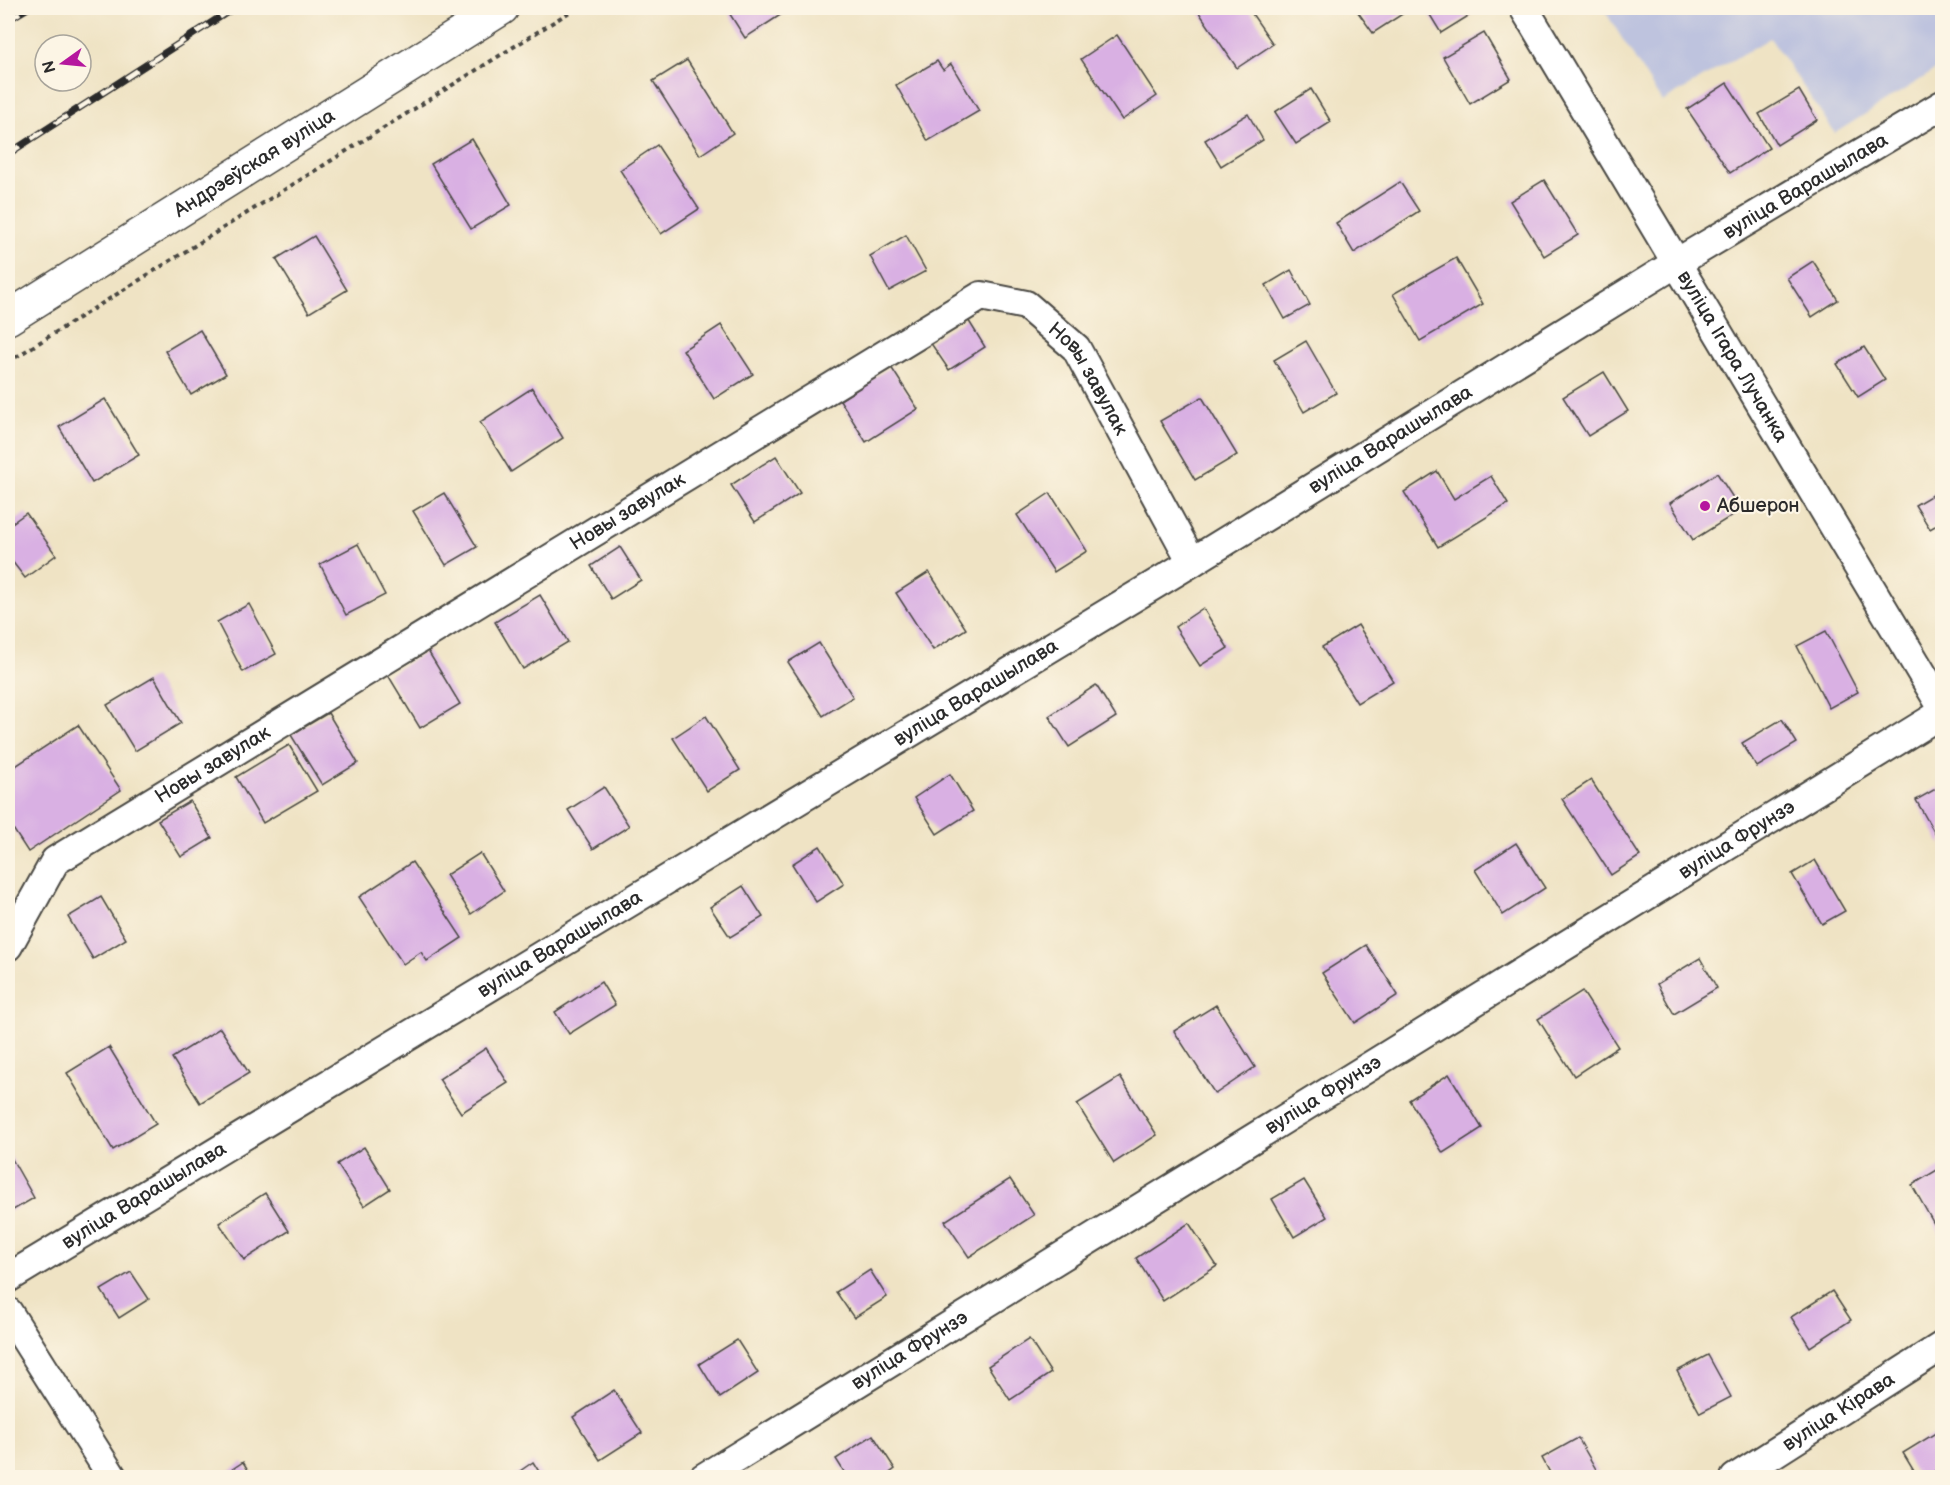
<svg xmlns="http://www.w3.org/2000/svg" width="1950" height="1485" font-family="'Balsamiq Sans',sans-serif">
<rect width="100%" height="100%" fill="#fcf5e5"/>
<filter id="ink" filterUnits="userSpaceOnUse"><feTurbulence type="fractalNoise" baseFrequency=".0167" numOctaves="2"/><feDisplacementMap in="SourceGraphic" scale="12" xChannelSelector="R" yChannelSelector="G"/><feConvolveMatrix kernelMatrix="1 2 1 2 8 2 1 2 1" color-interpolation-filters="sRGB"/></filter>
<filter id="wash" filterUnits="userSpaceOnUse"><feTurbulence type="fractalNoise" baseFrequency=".008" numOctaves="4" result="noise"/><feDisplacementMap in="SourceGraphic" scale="24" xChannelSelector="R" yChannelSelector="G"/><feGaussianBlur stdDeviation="1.35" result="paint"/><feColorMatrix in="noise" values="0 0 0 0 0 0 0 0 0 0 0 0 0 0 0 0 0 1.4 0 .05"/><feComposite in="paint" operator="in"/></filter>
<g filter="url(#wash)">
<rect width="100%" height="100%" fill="#efe3c4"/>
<polygon fill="#bec3de" points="1603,8 1942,8 1942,66 1835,133 1770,38 1662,102"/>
<g id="blocks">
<g fill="#d9b0e3">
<polygon points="726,8 782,8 785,12 745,38"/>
<polygon points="1196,8 1248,8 1273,44 1237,68"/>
<polygon points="1355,8 1405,8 1407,11 1373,33"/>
<polygon points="1431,8 1476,8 1478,10 1441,33 1427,10"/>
<polygon points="1484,33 1511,79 1470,104 1443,57"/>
<polygon points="1117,35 1157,96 1122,120 1081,59"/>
<polygon points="687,60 733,133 700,155 653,81"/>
<polygon points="937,61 943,70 951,64 979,111 928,141 896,85"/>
<polygon points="1727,83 1769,148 1730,173 1687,109"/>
<polygon points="1311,89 1331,122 1296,144 1275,112"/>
<polygon points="1799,90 1817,120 1777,145 1759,114"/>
<polygon points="1248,114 1263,140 1221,166 1205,140"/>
<polygon points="472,139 511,205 471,229 431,164"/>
<polygon points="657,145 699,209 661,234 620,170"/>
<polygon points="1544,180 1578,235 1544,256 1510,201"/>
<polygon points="1400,182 1419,211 1354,253 1336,223"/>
<polygon points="906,235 926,271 889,291 870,256"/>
<polygon points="314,236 347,290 309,313 276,259"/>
<polygon points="1456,258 1483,304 1420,341 1393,294"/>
<polygon points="1813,261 1838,300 1812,317 1787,278"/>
<polygon points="1291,270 1310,305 1285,319 1266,285"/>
<polygon points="967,318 985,347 949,370 930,342"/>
<polygon points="721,325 753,374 714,399 683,350"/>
<polygon points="200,330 226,374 191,395 165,351"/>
<polygon points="1306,341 1336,393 1304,412 1274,360"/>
<polygon points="1864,347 1885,380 1858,397 1837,364"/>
<polygon points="891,367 918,409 866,442 840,400"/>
<polygon points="1604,372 1628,411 1588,436 1563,397"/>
<polygon points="532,388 563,438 511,472 480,422"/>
<polygon points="1202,397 1237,455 1195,480 1160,421"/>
<polygon points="105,399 139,455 92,483 59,427"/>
<polygon points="776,456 800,493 755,522 731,485"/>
<polygon points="1437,471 1454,499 1491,476 1508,504 1438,547 1404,492"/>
<polygon points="1717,473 1741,510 1693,540 1670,503"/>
<polygon points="1942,489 1942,522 1930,529 1915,505"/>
<polygon points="444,493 477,547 446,565 413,511"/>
<polygon points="1050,493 1087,551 1054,572 1017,515"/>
<polygon points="26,513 56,555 25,578 8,556 8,526"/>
<polygon points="358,544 385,595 346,615 320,564"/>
<polygon points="620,547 641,580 611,599 591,566"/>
<polygon points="929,572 966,629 933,650 896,593"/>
<polygon points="540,595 568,642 523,669 495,622"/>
<polygon points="249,604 276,654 243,672 217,622"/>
<polygon points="1203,608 1228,648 1200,666 1175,627"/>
<polygon points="1358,625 1393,681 1357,703 1322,647"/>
<polygon points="1826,631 1858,692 1829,708 1797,646"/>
<polygon points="819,643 853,697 823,716 788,662"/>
<polygon points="428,651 460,704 420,728 388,675"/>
<polygon points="154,677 181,723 135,751 107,705"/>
<polygon points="1096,685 1116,717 1069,747 1049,716"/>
<polygon points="328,713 358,763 322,785 291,735"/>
<polygon points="706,716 740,770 707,791 673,738"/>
<polygon points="1782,719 1797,743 1757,767 1742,743"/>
<polygon points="78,725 121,790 28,852 8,821 8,771"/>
<polygon points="289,745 317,791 263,823 236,777"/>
<polygon points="950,774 973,811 937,834 914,798"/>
<polygon points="1591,780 1640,856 1611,875 1562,799"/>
<polygon points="604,787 629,826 593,849 568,810"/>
<polygon points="1939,787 1942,793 1942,846 1916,800"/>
<polygon points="190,801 212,838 181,857 158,820"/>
<polygon points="1516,843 1545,888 1503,915 1475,870"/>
<polygon points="820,846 844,884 816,902 792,864"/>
<polygon points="480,853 504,891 471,914 446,875"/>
<polygon points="1815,860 1845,911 1822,924 1792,874"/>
<polygon points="412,862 462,938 427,961 421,952 403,964 359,897"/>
<polygon points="743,886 763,917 730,937 710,907"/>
<polygon points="101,897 126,939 93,959 68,917"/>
<polygon points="1366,945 1398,995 1355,1023 1322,973"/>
<polygon points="1700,958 1717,988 1674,1014 1657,984"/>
<polygon points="601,982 615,1005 569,1034 555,1012"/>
<polygon points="1582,991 1618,1047 1574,1076 1538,1019"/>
<polygon points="1216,1005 1255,1067 1215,1094 1174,1031"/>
<polygon points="220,1028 249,1073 200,1103 172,1058"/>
<polygon points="109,1047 156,1124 113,1150 67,1073"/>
<polygon points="486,1048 508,1083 461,1113 439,1079"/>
<polygon points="1449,1074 1482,1128 1443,1153 1409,1100"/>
<polygon points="1120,1077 1157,1135 1114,1163 1077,1104"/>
<polygon points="364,1147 390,1189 364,1206 337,1164"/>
<polygon points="8,1152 34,1198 8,1213"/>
<polygon points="1942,1167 1942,1238 1912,1185"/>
<polygon points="1010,1179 1034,1215 969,1257 945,1221"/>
<polygon points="1304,1180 1327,1217 1294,1237 1272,1199"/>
<polygon points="265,1193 289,1231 244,1260 219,1223"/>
<polygon points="1189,1223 1217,1266 1163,1301 1136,1258"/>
<polygon points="870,1270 887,1297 854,1318 836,1292"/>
<polygon points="131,1272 149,1299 119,1318 101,1290"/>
<polygon points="1832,1291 1851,1320 1810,1347 1791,1317"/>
<polygon points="1029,1339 1051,1373 1010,1400 988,1366"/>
<polygon points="737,1340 758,1373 720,1398 699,1364"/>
<polygon points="1708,1355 1731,1397 1700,1413 1677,1371"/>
<polygon points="614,1390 642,1433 600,1460 573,1417"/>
<polygon points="1942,1429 1942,1466 1924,1478 1918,1478 1903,1453"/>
<polygon points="873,1435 895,1469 883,1478 848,1478 836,1459"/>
<polygon points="1578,1438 1601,1478 1553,1478 1542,1458"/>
<polygon points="243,1462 253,1478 219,1478"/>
<polygon points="533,1462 543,1478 510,1478"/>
</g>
</g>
</g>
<g filter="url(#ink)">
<use href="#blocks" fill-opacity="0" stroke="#484742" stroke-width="1.5"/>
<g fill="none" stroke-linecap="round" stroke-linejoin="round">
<defs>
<g id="minor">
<path id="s1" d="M 1524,8 L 1942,707"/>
<path id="s2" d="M 8,946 L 55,861 L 981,296 L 1026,305 L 1076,348 L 1192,562"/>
<path id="s3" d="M 8,1278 L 1192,562 L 1678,262 L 1942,105"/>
<polyline points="8,1312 113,1478"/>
<path id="s4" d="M 703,1478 L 1942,713"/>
<path id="s5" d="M 1735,1478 L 1942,1346"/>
</g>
<g id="secondary">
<path id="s6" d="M 8,318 L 502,8"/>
</g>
</defs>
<use href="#minor" stroke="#484742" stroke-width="32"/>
<use href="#secondary" stroke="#484742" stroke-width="36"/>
<polyline stroke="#484742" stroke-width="4" stroke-dasharray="4.5 4.5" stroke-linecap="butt" points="8,362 576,8"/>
<use href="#minor" stroke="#fff" stroke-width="28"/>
<use href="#secondary" stroke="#fff" stroke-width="33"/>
<defs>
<g id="rail">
<polyline points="8,20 28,8"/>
<polyline points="8,154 234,8"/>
</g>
</defs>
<use href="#rail" stroke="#2b2b2b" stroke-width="7"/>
<use href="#rail" stroke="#fcf5e5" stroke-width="4.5" stroke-dasharray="14" stroke-linecap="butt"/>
</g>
</g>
<circle fill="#b5179e" stroke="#fcf5e5" stroke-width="2" cx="1705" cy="506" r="6"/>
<g text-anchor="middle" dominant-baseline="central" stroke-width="4.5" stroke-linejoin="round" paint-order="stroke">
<g font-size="20" fill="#2b2b2b" stroke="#fcf5e5">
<text stroke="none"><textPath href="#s6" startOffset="291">Андрэеўская вуліца</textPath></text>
<text stroke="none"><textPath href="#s3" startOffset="2103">вуліца Варашылава</textPath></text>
<text stroke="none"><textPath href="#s1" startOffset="406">вуліца Ігара Лучанка</textPath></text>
<text stroke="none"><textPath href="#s2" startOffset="1326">Новы завулак</textPath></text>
<text stroke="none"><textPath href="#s3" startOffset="1617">вуліца Варашылава</textPath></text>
<text stroke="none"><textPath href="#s2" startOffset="768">Новы завулак</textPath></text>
<text stroke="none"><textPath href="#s3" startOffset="1131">вуліца Варашылава</textPath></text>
<text stroke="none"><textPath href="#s2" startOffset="282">Новы завулак</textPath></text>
<text stroke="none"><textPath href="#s4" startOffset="1215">вуліца Фрунзэ</textPath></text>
<text stroke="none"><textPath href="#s3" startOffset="645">вуліца Варашылава</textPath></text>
<text stroke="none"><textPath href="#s4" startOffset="729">вуліца Фрунзэ</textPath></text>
<text stroke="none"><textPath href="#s3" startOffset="159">вуліца Варашылава</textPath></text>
<text stroke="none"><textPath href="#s4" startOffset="243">вуліца Фрунзэ</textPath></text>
<text stroke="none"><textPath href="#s5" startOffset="123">вуліца Кірава</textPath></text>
</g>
<g font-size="20" fill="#2b2b2b" stroke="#fcf5e5" text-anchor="start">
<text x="1717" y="506">Абшерон</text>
</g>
</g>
<rect width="1950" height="1485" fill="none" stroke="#fcf5e5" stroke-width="30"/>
<g transform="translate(63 63) rotate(255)"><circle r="28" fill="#fcf5e5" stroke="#a8a49b" stroke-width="1.5"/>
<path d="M0-4.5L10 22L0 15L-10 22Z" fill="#b5179e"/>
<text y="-9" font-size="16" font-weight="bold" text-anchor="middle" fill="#2b2b2b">N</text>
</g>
</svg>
